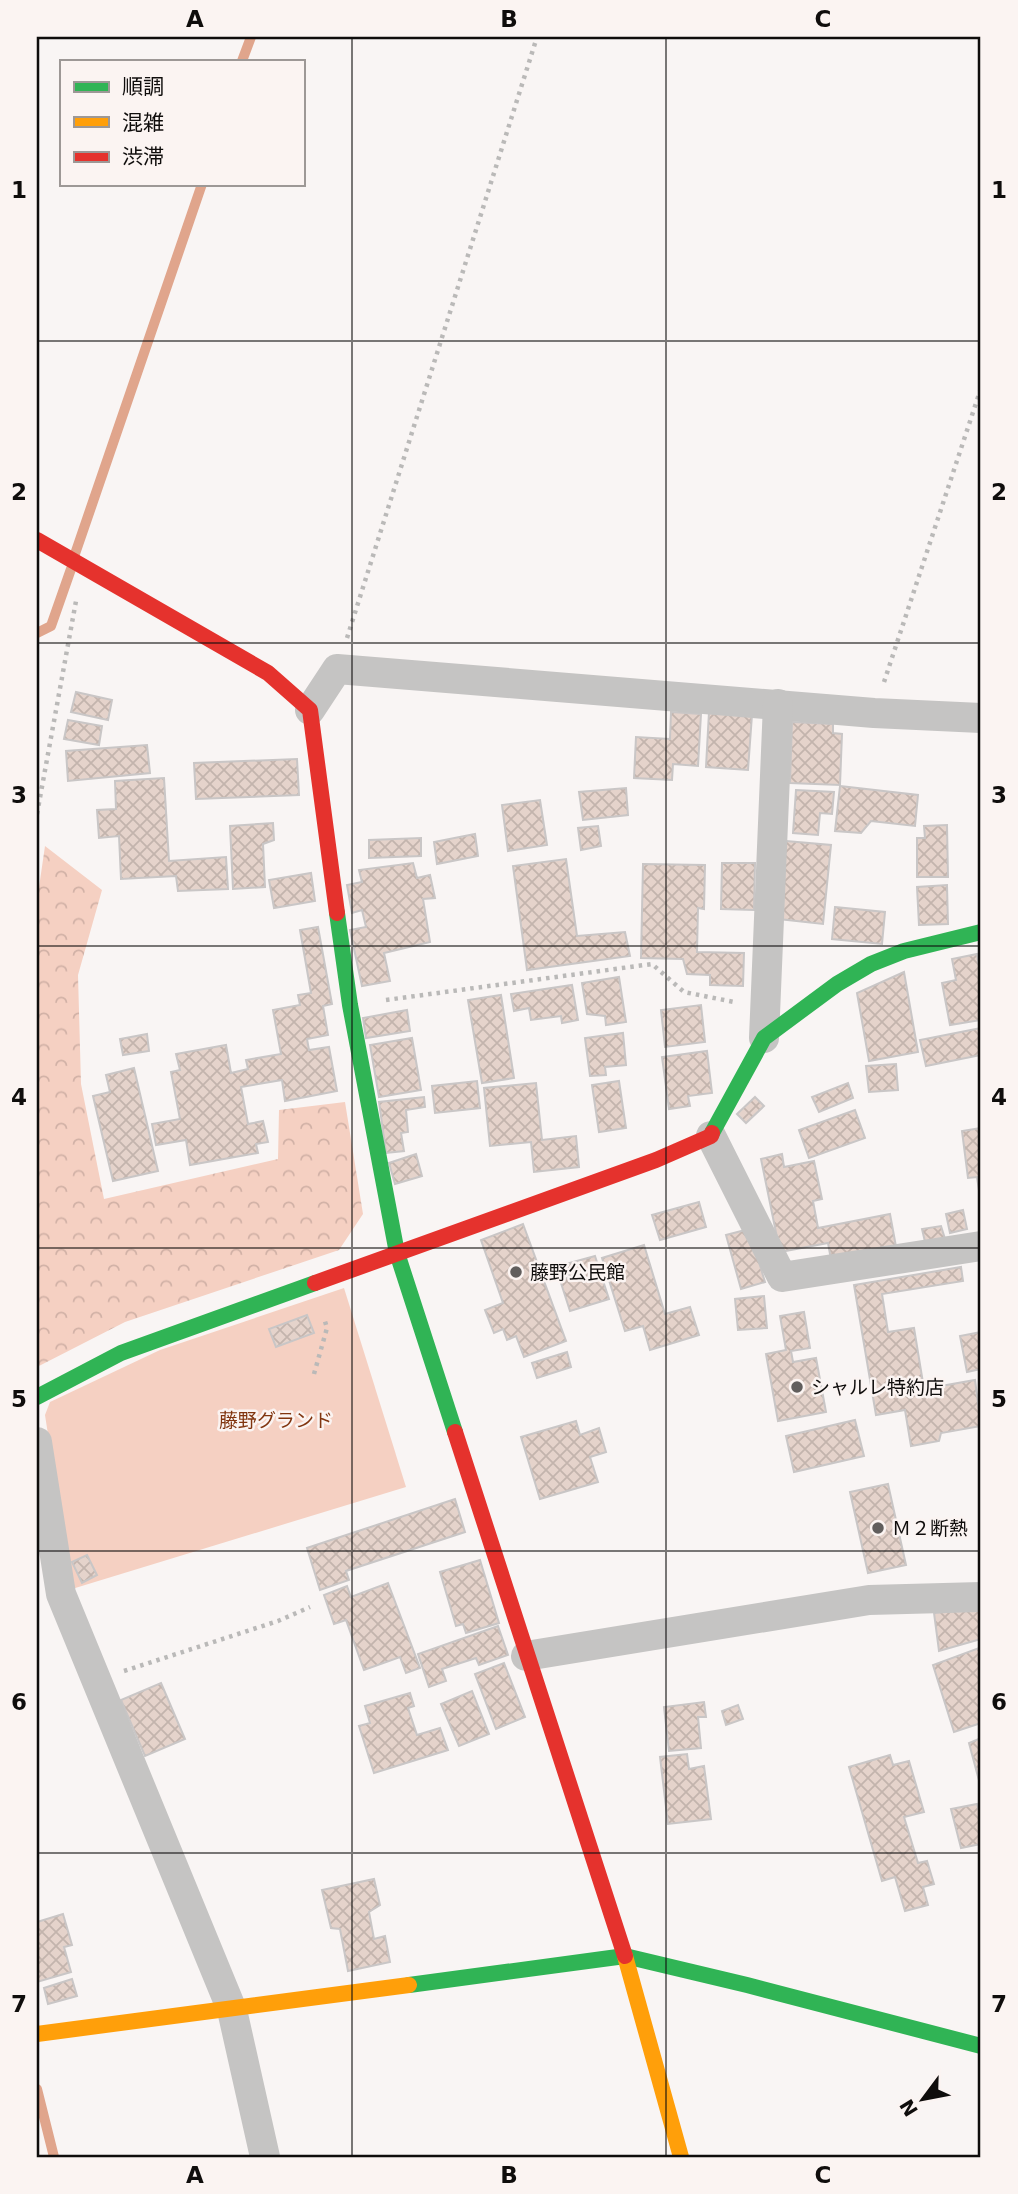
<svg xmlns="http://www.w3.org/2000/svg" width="1018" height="2194" font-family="'DejaVu Sans','Noto Sans JP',sans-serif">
<defs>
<pattern id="forest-crowns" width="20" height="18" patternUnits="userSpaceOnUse" patternTransform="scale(1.75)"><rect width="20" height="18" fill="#f5d0c2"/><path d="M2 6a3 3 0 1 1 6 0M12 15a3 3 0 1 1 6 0" fill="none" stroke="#d1b1a6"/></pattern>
<pattern id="building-cross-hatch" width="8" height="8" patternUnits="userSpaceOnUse" patternTransform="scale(1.75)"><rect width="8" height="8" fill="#e5d3cb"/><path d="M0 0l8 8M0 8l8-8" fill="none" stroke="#c3b4ad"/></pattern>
</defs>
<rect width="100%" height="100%" fill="#f9f5f4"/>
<polygon fill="url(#forest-crowns)" points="45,846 102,890 78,975 81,1084 104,1199 278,1159 279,1110 345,1102 363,1214 339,1250 125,1322 37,1367 37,901"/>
<polygon fill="#f5d0c2" points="344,1288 406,1487 72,1589 45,1415 50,1402 160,1350"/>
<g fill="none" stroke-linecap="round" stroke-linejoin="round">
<g stroke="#e0a58c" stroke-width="10">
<polyline points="242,61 251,37"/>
<polyline points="75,554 202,184"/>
<polyline points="37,633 51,626 71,569"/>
<polyline points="37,2089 54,2157"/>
</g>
</g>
<g fill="url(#building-cross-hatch)" stroke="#c9c6c6" stroke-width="2">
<polygon points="76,692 112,700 108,720 71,712"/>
<polygon points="671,712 701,714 698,766 673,764 672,780 634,778 636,737 670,739"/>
<polygon points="709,712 752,715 748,770 706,767"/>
<polygon points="68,720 102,726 99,745 64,739"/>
<polygon points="792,722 833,724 833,733 842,734 840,785 790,783"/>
<polygon points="147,745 150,773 68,781 66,751"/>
<polygon points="297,759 299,795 196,799 194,763"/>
<polygon points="164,778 169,861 226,857 228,889 178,891 176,876 121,879 119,836 99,838 97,810 116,809 115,781"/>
<polygon points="840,786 918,795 915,826 871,821 861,833 835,831"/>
<polygon points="626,788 628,815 583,820 579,792"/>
<polygon points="796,790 834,792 832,814 820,813 818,835 793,833"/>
<polygon points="540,800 547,845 508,851 502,805"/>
<polygon points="273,823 274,840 263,844 265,887 233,889 230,826"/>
<polygon points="947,825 948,877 917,877 917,838 925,838 924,826"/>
<polygon points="598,826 601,846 581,850 578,828"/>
<polygon points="475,834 478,856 437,864 434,842"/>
<polygon points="421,838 421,856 369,858 369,840"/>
<polygon points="786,841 831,845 823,924 779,919"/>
<polygon points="566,859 577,936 625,932 630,956 527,970 513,866"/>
<polygon points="413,863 417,878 430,875 435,898 423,899 430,942 384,953 390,981 362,986 350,930 366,927 362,910 352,913 347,885 362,882 359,870"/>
<polygon points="722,863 755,863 754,910 721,909"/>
<polygon points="643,864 705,865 704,909 698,908 697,952 744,953 743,986 710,985 710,975 687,974 683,959 641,958"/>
<polygon points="311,873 315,901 274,908 269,880"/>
<polygon points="947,885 948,924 919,925 917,887"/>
<polygon points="835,907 885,912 882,944 832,939"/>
<polygon points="318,927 332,1004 323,1006 328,1035 307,1039 309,1050 329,1047 337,1091 285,1101 282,1080 241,1087 248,1124 263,1121 268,1142 256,1144 258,1153 190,1165 186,1140 156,1145 152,1124 180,1119 171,1072 180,1070 176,1054 226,1045 231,1073 248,1069 246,1060 281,1054 273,1010 300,1005 298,995 311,993 300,930"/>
<polygon points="977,954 981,978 981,1020 950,1025 942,983 956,980 952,959"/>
<polygon points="904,972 918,1052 869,1061 857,993"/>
<polygon points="619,977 626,1022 606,1025 605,1016 587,1014 582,983"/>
<polygon points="572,985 578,1020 562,1023 561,1016 531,1020 529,1008 514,1011 511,994"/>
<polygon points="501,995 514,1078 482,1083 468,1000"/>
<polygon points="701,1005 705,1042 665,1047 661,1010"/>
<polygon points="407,1010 410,1031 366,1038 363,1018"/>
<polygon points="981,1028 981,1055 926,1066 920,1040"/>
<polygon points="623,1033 626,1065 605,1067 606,1075 590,1076 585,1038"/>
<polygon points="147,1034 149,1051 123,1055 120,1039"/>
<polygon points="412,1038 421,1090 379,1097 370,1045"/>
<polygon points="707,1051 712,1093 688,1096 690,1106 669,1109 662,1057"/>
<polygon points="896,1064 898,1090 869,1092 866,1066"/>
<polygon points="134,1068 158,1171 113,1181 93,1096 110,1092 106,1075"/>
<polygon points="477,1081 480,1108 435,1113 432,1086"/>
<polygon points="619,1081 626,1128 599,1132 592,1085"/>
<polygon points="536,1083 542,1140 576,1136 579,1167 534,1172 531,1142 490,1146 484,1088"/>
<polygon points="848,1083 853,1098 819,1112 812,1097"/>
<polygon points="424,1097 425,1107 406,1110 408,1132 401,1133 404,1151 386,1153 379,1102"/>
<polygon points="755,1097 764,1106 746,1123 737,1114"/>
<polygon points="855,1110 865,1138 809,1158 799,1130"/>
<polygon points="981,1128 981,1204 977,1177 968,1178 962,1131"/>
<polygon points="416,1154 422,1176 395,1184 389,1163"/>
<polygon points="782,1154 784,1167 814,1161 822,1199 813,1201 818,1228 890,1214 897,1252 832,1265 828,1243 780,1252 761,1159"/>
<polygon points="699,1202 706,1227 660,1240 652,1215"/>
<polygon points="963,1210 967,1229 950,1233 946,1214"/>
<polygon points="523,1224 566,1341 524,1357 516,1336 507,1340 503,1329 494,1333 485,1310 503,1303 481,1240"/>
<polygon points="941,1226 946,1242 926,1246 922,1229"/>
<polygon points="749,1229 765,1282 741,1289 726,1235"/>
<polygon points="644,1245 665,1314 690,1307 699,1335 650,1350 643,1326 625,1331 602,1258"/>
<polygon points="595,1256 609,1299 570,1311 560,1280 570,1277 566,1264"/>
<polygon points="961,1267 963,1281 882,1294 888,1332 914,1328 924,1389 975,1380 981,1426 941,1433 939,1441 911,1446 905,1410 876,1415 854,1285"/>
<polygon points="764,1296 767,1328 738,1330 735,1299"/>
<polygon points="804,1312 810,1348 791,1351 793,1362 816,1358 826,1412 778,1421 766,1354 786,1350 780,1316"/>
<polygon points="307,1315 314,1333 276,1347 269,1329"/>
<polygon points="981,1332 981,1369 967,1372 960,1336"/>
<polygon points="567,1352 571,1367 537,1378 532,1363"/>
<polygon points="855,1420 864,1456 794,1472 786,1436"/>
<polygon points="576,1421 580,1435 599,1428 606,1452 590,1457 598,1482 540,1499 521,1437"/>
<polygon points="888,1484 906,1565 868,1573 850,1492"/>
<polygon points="455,1499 465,1532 346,1571 349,1580 320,1590 307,1548"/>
<polygon points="87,1555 97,1575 82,1583 72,1562"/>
<polygon points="480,1560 499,1623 466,1633 463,1624 456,1626 440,1572"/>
<polygon points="388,1583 420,1668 406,1673 400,1657 364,1670 346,1620 334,1624 324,1595 347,1586 351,1597"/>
<polygon points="981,1609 981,1639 939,1651 934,1613"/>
<polygon points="498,1626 508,1655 479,1665 476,1658 442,1669 446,1681 429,1687 418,1654"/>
<polygon points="979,1648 981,1656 981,1723 954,1732 933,1665"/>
<polygon points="504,1663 525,1717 496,1729 475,1674"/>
<polygon points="161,1683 185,1739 145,1756 121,1700"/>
<polygon points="472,1691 489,1734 459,1746 441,1704"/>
<polygon points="410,1693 414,1706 408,1708 417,1735 440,1728 448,1750 374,1773 359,1726 370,1723 365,1706"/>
<polygon points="704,1702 706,1717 698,1717 701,1748 669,1751 664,1707"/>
<polygon points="738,1705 743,1719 726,1725 722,1711"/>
<polygon points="981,1738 981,1788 969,1743"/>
<polygon points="687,1754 689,1769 704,1766 711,1819 668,1824 660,1757"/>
<polygon points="890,1755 893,1765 909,1761 924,1812 904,1817 918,1863 927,1861 934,1884 923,1887 928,1905 905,1911 895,1877 882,1881 849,1767"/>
<polygon points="977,1804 981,1818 981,1844 961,1848 951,1809"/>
<polygon points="374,1879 380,1905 369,1912 374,1939 385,1936 390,1962 348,1971 340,1929 331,1928 322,1890"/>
<polygon points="63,1914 72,1945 64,1947 71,1972 37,1982 37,1922"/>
<polygon points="72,1979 77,1996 48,2004 44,1988"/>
</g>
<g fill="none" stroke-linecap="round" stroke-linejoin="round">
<g stroke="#bab9b8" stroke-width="4.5" stroke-dasharray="3.5 5" stroke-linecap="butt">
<polyline points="347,638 537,37"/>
<polyline points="884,682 981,388"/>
<polyline points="37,814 76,601"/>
<polyline points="386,1000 652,964 684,992 734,1002"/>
<polyline points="314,1374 327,1328 324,1318"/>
<polyline points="124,1671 278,1621 310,1607"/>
</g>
<g stroke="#c5c4c3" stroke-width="30">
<polyline points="310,710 337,669 874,713 981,718"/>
<polyline points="764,1038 778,704"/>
<polyline points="711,1136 782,1277 981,1246"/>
<polyline points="37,1442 61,1594 232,2010 265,2157"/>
<polyline points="526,1656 869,1600 981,1597"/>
</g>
<g stroke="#30b455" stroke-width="16">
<polyline points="337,913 350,1005 397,1253 455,1432"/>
<polyline points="712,1133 764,1038 837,984 871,964 904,951 981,932"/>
<polyline points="37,1397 121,1353 315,1283"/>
<polyline points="409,1985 625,1956 747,1985 981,2046"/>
</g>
<g stroke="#ff9f0a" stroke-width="16">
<polyline points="625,1956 681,2157"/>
<polyline points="37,2034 409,1985"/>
</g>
<g stroke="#e5322d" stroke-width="16">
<polyline points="37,540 268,673 310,710 337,913"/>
<polyline points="315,1283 656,1160 711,1136 712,1133"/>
<polyline points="455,1432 625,1956"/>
</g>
</g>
<path fill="none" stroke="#0f0d0c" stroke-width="2" stroke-opacity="0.55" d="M 352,37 L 352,2157M 666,37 L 666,2157M 37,341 L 981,341M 37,643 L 981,643M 37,946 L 981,946M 37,1248 L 981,1248M 37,1551 L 981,1551M 37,1853 L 981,1853"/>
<g fill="#615e5d" stroke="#fbf4f2" stroke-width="2.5">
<circle cx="516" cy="1272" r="7"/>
<circle cx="797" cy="1387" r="7"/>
<circle cx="878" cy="1528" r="7"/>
</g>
<g text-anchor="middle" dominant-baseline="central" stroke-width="5" stroke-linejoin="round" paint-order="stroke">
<g font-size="19" fill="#0f0d0c" stroke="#fbf4f2" text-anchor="start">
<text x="530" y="1272">藤野公民館</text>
<text x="811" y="1387">シャルレ特約店</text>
<text x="892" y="1528">Ｍ２断熱</text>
</g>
<g font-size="19" fill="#81350f" stroke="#fbf4f2">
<text x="276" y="1420">藤野グランド</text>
</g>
</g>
<rect width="1018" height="2194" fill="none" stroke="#fbf4f2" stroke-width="77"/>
<rect x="60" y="60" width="245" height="126" fill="#fbf4f2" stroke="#9d9896" stroke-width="2"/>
<rect x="74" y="82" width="35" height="10" fill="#30b455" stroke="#9d9896" stroke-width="2"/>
<text x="122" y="94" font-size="21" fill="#0f0d0c">順調</text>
<rect x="74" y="117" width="35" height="10" fill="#ff9f0a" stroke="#9d9896" stroke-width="2"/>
<text x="122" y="130" font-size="21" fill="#0f0d0c">混雑</text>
<rect x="74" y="152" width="35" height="10" fill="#e5322d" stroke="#9d9896" stroke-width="2"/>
<text x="122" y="164" font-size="21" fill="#0f0d0c">渋滞</text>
<g transform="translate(923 2099) rotate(238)" stroke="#fbf4f2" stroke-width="5" paint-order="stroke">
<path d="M0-5L12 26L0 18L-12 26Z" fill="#0f0d0c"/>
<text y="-10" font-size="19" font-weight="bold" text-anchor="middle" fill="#0f0d0c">N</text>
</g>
<rect x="38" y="38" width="941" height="2118" fill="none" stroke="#0f0d0c" stroke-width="2.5"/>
<g font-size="23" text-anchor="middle" font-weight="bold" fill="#0f0d0c">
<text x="195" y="27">A</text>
<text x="509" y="27">B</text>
<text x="823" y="27">C</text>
<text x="19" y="198">1</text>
<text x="999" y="198">1</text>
<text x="19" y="500">2</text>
<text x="999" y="500">2</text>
<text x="19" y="803">3</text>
<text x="999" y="803">3</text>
<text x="19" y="1105">4</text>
<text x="999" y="1105">4</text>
<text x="19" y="1407">5</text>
<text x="999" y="1407">5</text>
<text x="19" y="1710">6</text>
<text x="999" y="1710">6</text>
<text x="19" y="2012">7</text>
<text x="999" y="2012">7</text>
<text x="195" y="2183">A</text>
<text x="509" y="2183">B</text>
<text x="823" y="2183">C</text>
</g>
</svg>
